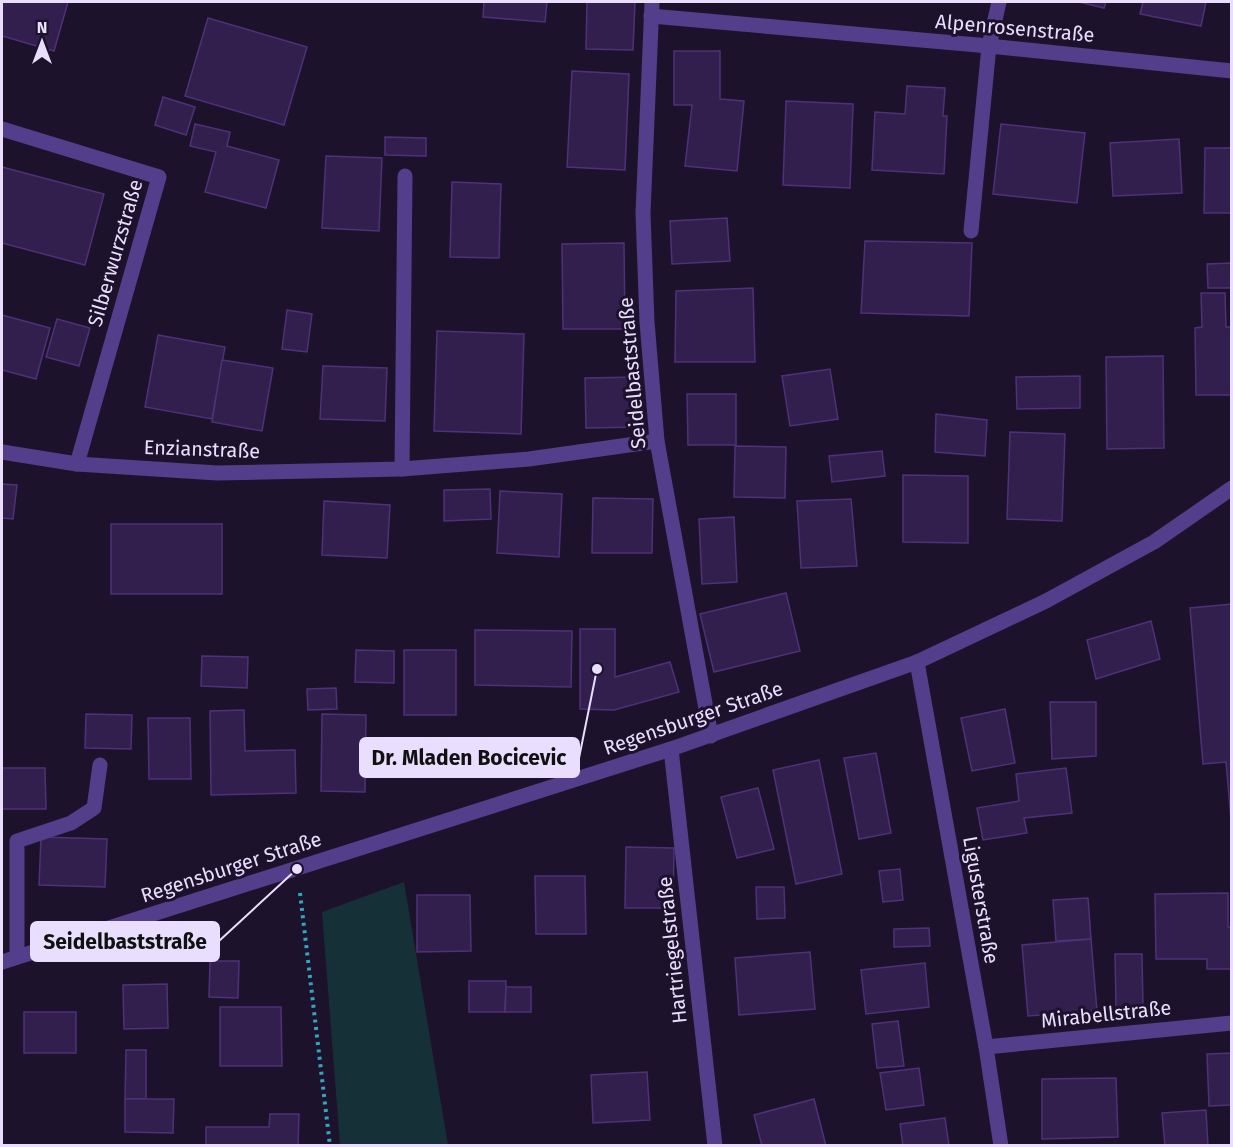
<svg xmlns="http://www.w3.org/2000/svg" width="1233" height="1147" font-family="'Fira Sans',sans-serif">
<rect width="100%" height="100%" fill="#1c122c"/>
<polygon fill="#153036" points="404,882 448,1145 340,1145 322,912"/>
<g fill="#321f4d" stroke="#4f3178" stroke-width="1.5">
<polygon points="2,2 68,2 54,51 2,36"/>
<polygon points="484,2 547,2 545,22 483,17"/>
<polygon points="587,2 635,2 633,50 586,49"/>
<polygon points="1079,2 1106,2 1104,8"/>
<polygon points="1143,2 1206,2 1201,26 1140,14"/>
<polygon points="208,18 307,47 284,125 185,96"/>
<polygon points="674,51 720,51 720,99 744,101 737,171 685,166 692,105 674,105"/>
<polygon points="572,71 629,74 625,170 567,167"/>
<polygon points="907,86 945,88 943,116 947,116 944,174 872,170 875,112 905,114"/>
<polygon points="163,97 195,107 186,135 155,125"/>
<polygon points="786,101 853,104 850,188 783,185"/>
<polygon points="195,124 230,132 227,146 279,160 266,208 205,192 216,152 190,146"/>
<polygon points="1001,124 1085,133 1077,203 993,194"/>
<polygon points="385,137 426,138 426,156 385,155"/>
<polygon points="1179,139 1182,193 1113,196 1110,143"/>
<polygon points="1205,148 1232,148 1232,213 1204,213"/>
<polygon points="326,156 382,158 379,231 322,228"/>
<polygon points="2,167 104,194 85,265 2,243"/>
<polygon points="452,182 501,184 499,258 450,257"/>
<polygon points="727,218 730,261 672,264 670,221"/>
<polygon points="865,241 972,243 969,316 861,313"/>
<polygon points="624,243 625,329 563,329 562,244"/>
<polygon points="1232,263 1232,288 1208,288 1207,264"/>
<polygon points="753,288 755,362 675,362 676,291"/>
<polygon points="1201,293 1225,293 1226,327 1232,327 1232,395 1196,395 1195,328 1202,327"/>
<polygon points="287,310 312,314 307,352 282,349"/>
<polygon points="2,315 50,328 36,379 2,370"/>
<polygon points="57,319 90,328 79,366 46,357"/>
<polygon points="437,331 524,334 521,434 434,431"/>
<polygon points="158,335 225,347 212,419 145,407"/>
<polygon points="1163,356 1164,448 1107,449 1106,357"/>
<polygon points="222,360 273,368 262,431 212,422"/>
<polygon points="323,366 387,368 385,421 320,419"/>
<polygon points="830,369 838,419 790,426 782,376"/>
<polygon points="1080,376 1080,408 1017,409 1016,377"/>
<polygon points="639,377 640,427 586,428 585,378"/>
<polygon points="687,394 736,394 736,445 688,445"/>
<polygon points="936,414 987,420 985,456 935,452"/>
<polygon points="1010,432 1065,434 1062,521 1007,519"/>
<polygon points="735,446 786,447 785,498 734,497"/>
<polygon points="882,451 885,476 832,482 829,456"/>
<polygon points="903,475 968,476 968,543 903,542"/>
<polygon points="2,484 17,485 13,519 2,518"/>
<polygon points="490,489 491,519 444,521 444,490"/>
<polygon points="500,491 562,494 559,557 497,553"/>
<polygon points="593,498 653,499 652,553 592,553"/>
<polygon points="851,499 857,566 801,568 797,501"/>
<polygon points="324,501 390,505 387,558 322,555"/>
<polygon points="734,517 737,582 702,584 699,519"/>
<rect x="111" y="524" width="111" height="70"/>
<polygon points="786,593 800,651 714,672 700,614"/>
<polygon points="1232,604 1232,831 1226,762 1203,764 1190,608"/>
<polygon points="1151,621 1160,659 1096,679 1087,640"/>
<polygon points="580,629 615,629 615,677 670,662 679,692 614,710 580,709"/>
<polygon points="475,630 572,631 571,687 475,685"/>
<polygon points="356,650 394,651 394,683 355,682"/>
<rect x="404" y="650" width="52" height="65"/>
<polygon points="202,656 248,657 247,688 201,686"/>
<polygon points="336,688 337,709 308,710 307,689"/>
<polygon points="1050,702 1096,702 1096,756 1052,759"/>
<polygon points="1005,709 1015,763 972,771 961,718"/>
<polygon points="244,710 245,751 295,750 296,793 211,795 210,711"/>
<polygon points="86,714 132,715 131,749 85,748"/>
<polygon points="322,714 366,715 365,792 321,791"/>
<polygon points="148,718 190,718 191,779 149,779"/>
<polygon points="876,753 891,833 859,839 844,758"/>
<polygon points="819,760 842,874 796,884 773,770"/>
<polygon points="2,768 45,768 46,809 2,809"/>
<polygon points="1066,768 1072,813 1024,818 1027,833 983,840 977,808 1019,801 1016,774"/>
<polygon points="758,788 774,849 737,858 721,797"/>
<polygon points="41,837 107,839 105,887 39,885"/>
<polygon points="626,847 674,848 673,908 625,908"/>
<polygon points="900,869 903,900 883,902 879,871"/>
<polygon points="535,876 585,876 586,934 536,934"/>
<polygon points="756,887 784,887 785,918 757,919"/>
<polygon points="1228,893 1228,927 1232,927 1232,969 1207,969 1207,959 1156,959 1155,894"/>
<polygon points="417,895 470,895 471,951 417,952"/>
<polygon points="1088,898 1091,939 1056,941 1053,900"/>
<polygon points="929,928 930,946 894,947 894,929"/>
<polygon points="1091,939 1097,1011 1028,1016 1022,945"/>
<polygon points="810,952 815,1009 739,1015 735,958"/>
<polygon points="1115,954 1142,954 1143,1008 1116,1008"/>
<polygon points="210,961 239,961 238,998 209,997"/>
<polygon points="925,963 929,1007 866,1014 861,970"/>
<polygon points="469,981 506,981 505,1012 469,1012"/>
<polygon points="167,984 168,1028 124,1029 123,985"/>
<polygon points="506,987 531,987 531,1012 505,1012"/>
<polygon points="220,1007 281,1007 282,1066 220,1066"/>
<rect x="24" y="1012" width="52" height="41"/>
<polygon points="898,1021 904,1066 877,1068 872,1024"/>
<polygon points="126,1050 146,1050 146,1099 125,1099"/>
<polygon points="1232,1053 1232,1105 1209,1106 1207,1054"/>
<polygon points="919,1068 924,1105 886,1110 880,1073"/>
<polygon points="647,1072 650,1120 593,1123 591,1075"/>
<polygon points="1116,1078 1118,1137 1042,1139 1042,1079"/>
<polygon points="125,1099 174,1099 173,1133 125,1132"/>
<polygon points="814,1099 826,1146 762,1146 754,1115"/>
<polygon points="1206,1110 1208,1146 1165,1146 1162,1113"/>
<polygon points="270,1114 299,1114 298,1146 206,1146 206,1127 269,1127"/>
<polygon points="945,1118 949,1146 903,1146 900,1124"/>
</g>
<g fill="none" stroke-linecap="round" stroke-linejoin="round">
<polyline stroke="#34a6bc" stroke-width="4" stroke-dasharray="3 4.5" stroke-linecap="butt" points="300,893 330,1146"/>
<g stroke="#523e8a" stroke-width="15">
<polyline points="652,2 643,213 647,322 657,441 711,736"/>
<polyline points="651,16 989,46 1232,71"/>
<polyline points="2,129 159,177 77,464"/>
<polyline points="971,231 989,46 999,2"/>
<polyline points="2,452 77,464 217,473 402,469 529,459 657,441"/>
<polyline points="402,469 405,176"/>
<polyline points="917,662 986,1047 1001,1146"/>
<polyline points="671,749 715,1146"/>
<polyline points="17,957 17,841 71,823 94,808 100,765"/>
<polyline points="2,962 671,749 917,662 1046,601 1154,542 1232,488"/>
<polyline points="986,1047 1232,1023"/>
</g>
</g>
<g text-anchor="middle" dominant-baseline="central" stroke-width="6" stroke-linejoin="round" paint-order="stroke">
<g font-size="20" fill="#e9defe" stroke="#1c122c">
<text transform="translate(1015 28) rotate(5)">Alpenrosenstraße</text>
<text transform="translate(115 253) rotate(-74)">Silberwurzstraße</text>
<text transform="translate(632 373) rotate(-95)">Seidelbaststraße</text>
<text transform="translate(202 449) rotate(2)">Enzianstraße</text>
<text transform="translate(693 718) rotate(-19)">Regensburger Straße</text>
<text transform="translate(231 867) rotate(-18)">Regensburger Straße</text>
<text transform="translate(981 900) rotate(80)">Ligusterstraße</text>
<text transform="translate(672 950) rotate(-96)">Hartriegelstraße</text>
<text transform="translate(1106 1014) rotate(-6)">Mirabellstraße</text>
</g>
</g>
<path fill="none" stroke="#e9defe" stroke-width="2" d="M597 669L579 758M297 869L219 941"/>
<g fill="#e9defe" stroke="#1c122c" stroke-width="2">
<circle cx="597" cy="669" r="6"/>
<circle cx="297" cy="869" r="6"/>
</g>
<g fill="#e9defe" stroke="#e9defe" stroke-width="2">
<rect x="360" y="738" width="219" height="39" rx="6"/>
<rect x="31" y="922" width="188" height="39" rx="6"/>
</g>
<g font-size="21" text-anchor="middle" font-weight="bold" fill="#111">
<text x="469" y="765">Dr. Mladen Bocicevic</text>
<text x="125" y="949">Seidelbaststraße</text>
</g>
<rect width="1233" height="1147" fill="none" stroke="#e9defe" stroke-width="6"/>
<g transform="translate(42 42)" stroke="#1c122c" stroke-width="4.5" paint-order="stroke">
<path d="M0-4.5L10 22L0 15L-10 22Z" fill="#e9defe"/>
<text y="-9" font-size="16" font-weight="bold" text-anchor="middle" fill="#e9defe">N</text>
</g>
</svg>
